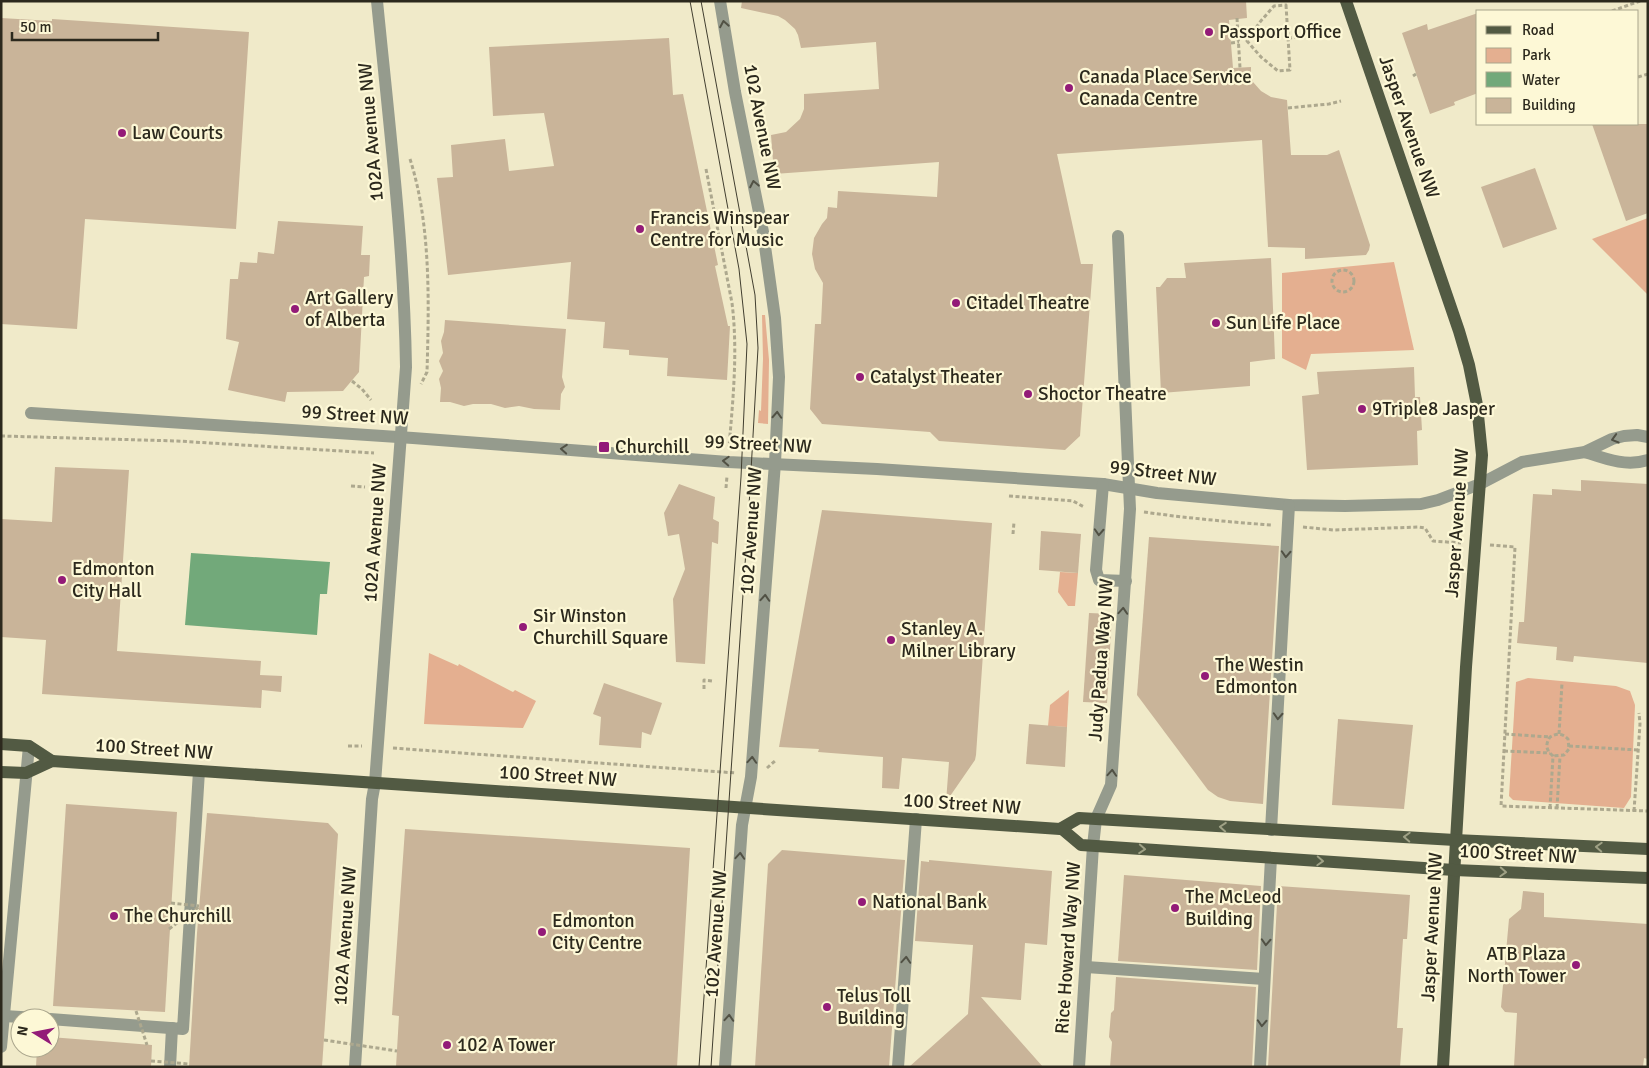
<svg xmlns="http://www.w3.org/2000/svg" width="1649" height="1068" font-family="Signika,sans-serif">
<rect width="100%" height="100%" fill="#f0eac9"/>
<g fill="#e4af90">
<polygon points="1648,218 1648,295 1592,239"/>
<polygon points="1394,262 1414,350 1311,354 1306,370 1282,358 1282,273"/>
<polygon points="762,315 765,315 769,360 768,424 758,423 759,410 761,411 763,359"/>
<polygon points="1060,572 1078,573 1075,606 1068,606 1058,592"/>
<polygon points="429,653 458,666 459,664 513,692 515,690 536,701 523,728 424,724"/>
<polygon points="1528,678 1616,686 1630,691 1635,705 1631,797 1624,808 1513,800 1509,796 1516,682"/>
<polygon points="1069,690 1067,727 1048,726 1050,705"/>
</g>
<polygon fill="#72a97a" points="191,553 330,562 327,594 320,594 317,635 185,625"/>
<g fill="#c9b499">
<polygon points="742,1 1246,1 1247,18 1229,20 1233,68 1251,67 1251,75 1253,82 1261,91 1271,97 1287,100 1291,155 1327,155 1339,150 1370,245 1369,250 1366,255 1305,259 1305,248 1268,247 1262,140 1057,154 1081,264 1093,264 1080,436 1065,450 939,441 930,432 822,424 810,409 815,324 821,324 823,283 815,269 812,254 814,238 822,224 827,218 828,207 837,208 838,191 937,197 939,162 774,174 771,135 786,132 800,119 804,109 804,94 879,89 876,42 801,48 798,35 795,29 785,20 778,16 741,8"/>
<polygon points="1478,13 1478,93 1454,102 1455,105 1430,114 1402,33 1427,24 1428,30"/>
<polygon points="1,18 52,21 52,19 249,32 236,229 85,219 77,329 1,324"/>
<polygon points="669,38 673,95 683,94 718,265 715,266 728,326 730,326 727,380 667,376 668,358 629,355 629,350 603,348 605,322 567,319 571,262 448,275 437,178 453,177 451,145 505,139 509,171 554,166 544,113 493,116 489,47"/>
<polygon points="1592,124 1648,124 1648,213 1626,221"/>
<polygon points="1535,168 1557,229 1503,248 1481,187"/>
<polygon points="278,221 363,226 361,255 370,255 369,276 364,277 359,372 343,391 287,392 285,402 228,390 239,342 226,339 230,279 238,279 240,262 257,263 258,252 274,254"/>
<polygon points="1271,258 1275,359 1250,362 1250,386 1161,393 1156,287 1160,287 1167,278 1186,278 1184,263"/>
<polygon points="445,320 566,329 562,377 565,387 561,394 560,410 534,409 519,406 505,408 491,404 473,404 464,406 450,402 440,402 441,388 439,379 443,371 439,361 443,353 441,341 444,332"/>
<polygon points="1414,367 1415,397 1420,397 1422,430 1417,431 1418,465 1307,470 1302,396 1319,394 1317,372"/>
<polygon points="55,467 129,470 117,651 261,661 260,675 282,676 281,692 262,690 261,708 42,694 46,640 1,637 1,519 52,522"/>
<polygon points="1581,480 1648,484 1648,663 1574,656 1573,662 1556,660 1557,647 1517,643 1519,622 1524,622 1533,494 1552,495 1552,489 1581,491"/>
<polygon points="679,484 715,497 713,519 719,522 718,544 712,542 705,664 676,662 673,599 685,569 679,534 668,536 664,513"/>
<polygon points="822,510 992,523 976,755 975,760 946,802 949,762 902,758 899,789 882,788 883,757 818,752 819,749 779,747"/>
<polygon points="1041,531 1081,534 1078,573 1039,570"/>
<polygon points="1149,537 1279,546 1263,804 1230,801 1218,797 1208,790 1137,695"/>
<polygon points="1089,613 1112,614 1107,703 1083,702"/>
<polygon points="604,683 662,703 651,735 642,732 641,748 599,745 601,717 593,714"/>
<polygon points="1338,719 1413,725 1404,809 1332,805"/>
<polygon points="1029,724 1067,727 1065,767 1026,764"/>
<polygon points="66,804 177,812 165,1012 53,1006"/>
<polygon points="207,813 328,823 338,834 322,1067 189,1067 197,933"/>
<polygon points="405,829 690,848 677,1067 396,1067 399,1016 392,1015"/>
<polygon points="782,850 905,860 889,1067 755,1067 768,864"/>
<polygon points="929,860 1052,871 1047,945 1025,943 1021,1000 981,997 1043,1067 909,1067 968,1014 973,945 915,941 921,861 929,862"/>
<polygon points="1124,875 1261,886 1257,970 1118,961"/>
<polygon points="1278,886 1410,895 1407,939 1403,939 1397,1028 1403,1028 1400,1067 1268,1067"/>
<polygon points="1523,891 1544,893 1544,917 1648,924 1648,1059 1644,1058 1643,1067 1514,1067 1517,1013 1505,1012 1501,1007 1509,919 1521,909"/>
<polygon points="1116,977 1256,987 1252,1067 1110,1067 1112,1042 1109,1037 1111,1013 1114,1010"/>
<polygon points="50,1037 152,1045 151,1067 36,1067 37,1048 50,1048"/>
</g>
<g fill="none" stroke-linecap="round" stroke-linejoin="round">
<g stroke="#ada88e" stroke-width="3" stroke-dasharray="4 2.5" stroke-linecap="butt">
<polygon points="1286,5 1290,70 1278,71 1261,57 1247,41 1260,22 1274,6"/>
<polyline points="1612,11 1640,1"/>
<polyline points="1237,18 1240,68"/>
<polyline points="1288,38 1320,36"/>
<polyline points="1231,43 1239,42"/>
<polyline points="1413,76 1416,74"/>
<polyline points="1638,77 1648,74"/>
<polyline points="1288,108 1329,104 1341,101"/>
<path d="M 410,159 C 431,225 429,302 427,372 L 421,384"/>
<path d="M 706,169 L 732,303 C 738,351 733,399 729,447"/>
<circle cx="1343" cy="281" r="11"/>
<polyline points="352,381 362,389 371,400"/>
<polyline points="1,436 177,441 374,453"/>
<polyline points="351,486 365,487"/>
<polyline points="726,488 727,476"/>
<polyline points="1009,496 1073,501 1084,507"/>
<path d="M 1144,512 C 1186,518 1229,522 1272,525"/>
<polyline points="1303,527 1334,530 1418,527 1425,528 1433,541 1461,543"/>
<polyline points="1013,534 1014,522"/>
<polyline points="1490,545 1515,547 1501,806 1648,811"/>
<polyline points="704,689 704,680 712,681"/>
<polyline points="1505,734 1550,737"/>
<polyline points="1559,734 1562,683"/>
<polyline points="348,746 362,746"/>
<polyline points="1569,746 1638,750"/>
<polyline points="393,748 736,773"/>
<polyline points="1504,751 1550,753"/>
<polyline points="767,768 776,760"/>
<path d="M 1550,808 L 1553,756 C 1546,750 1545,745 1550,737 C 1557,733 1562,733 1568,739 L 1569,749 L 1564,755 L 1553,756"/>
<polyline points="1557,808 1560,756"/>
<polyline points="1634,811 1640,724 1639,713"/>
</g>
<g stroke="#959b8d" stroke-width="12">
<polyline points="720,1 735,92 763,232 775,318 779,377 775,463 751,777 742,825 725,1067"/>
<polyline points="31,413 413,438 728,462 877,469 1103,484 1157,493 1289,505 1345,506 1421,504 1438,500 1480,484 1522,462 1585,452 1612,439 1624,436 1637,435 1648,437"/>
<path d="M 1585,452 C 1606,459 1626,467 1648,460"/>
<polyline points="1103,484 1096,570 1099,580 1126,581"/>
<polyline points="1271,830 1289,505"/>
<polyline points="1086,967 1264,979"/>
<polyline points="4,1016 37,1018"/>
<polyline points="50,1019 183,1029 199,771"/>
<polyline points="1,1047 29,746"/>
<polyline points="170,1067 172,1028"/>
<path d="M 355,1067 L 372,799 L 375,783 L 406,367 C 404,245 389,123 377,1"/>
<polyline points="898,1067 916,819"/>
<polyline points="1079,1067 1093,846 1096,819 1111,785 1130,509 1118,236"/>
<polyline points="1260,1067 1271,858"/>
</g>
<g stroke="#525a43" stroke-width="12">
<polyline points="1346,1 1459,331 1469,365 1477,405 1482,455 1466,667 1443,1067"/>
<polyline points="1,744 29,746 52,761"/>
<polyline points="1,772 26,773 52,761 1060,829 1079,818 1096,819 1455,840 1648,849"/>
<polyline points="1062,829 1081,845 1454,870 1648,878"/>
</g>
<g stroke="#413e2f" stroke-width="1">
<polyline points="690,1 739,269 747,344 741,477 699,1067"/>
<polyline points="701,1 755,295 758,348 749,506 711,1067"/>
</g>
<g stroke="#ada88e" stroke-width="3" stroke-dasharray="4 2.5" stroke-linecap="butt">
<polyline points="171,903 199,906"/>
<polyline points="169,929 200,906"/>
<polyline points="136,1011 147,1045"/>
<polyline points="324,1040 397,1051"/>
<polyline points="151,1061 189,1064"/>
</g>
</g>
<defs><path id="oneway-chevron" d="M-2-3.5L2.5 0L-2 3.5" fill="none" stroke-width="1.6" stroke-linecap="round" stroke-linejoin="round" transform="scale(1.25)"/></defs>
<g stroke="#515144">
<use href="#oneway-chevron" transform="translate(724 24) rotate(-100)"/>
<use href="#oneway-chevron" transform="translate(754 184) rotate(-101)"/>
<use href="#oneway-chevron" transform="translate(777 415) rotate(-87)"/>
<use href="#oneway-chevron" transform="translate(1615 439) rotate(164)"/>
<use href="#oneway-chevron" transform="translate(564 449) rotate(-176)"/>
<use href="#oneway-chevron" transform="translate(726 461) rotate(-177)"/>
<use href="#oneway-chevron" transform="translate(1099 532) rotate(93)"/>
<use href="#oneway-chevron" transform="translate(1286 554) rotate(93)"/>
<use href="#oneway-chevron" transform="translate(765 598) rotate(-86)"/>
<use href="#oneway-chevron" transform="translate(1123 611) rotate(-86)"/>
<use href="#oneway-chevron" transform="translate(1278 716) rotate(93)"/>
<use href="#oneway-chevron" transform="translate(752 760) rotate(-86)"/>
<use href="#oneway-chevron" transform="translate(1112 773) rotate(-86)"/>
<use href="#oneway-chevron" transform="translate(740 856) rotate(-86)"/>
<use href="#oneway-chevron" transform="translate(1266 942) rotate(93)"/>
<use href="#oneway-chevron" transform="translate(906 960) rotate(-86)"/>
<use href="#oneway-chevron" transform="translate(729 1018) rotate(-86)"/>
<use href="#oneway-chevron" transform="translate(1262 1023) rotate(93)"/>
</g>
<g stroke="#9fa185">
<use href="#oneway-chevron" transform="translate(1223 827) rotate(-176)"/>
<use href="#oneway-chevron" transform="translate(1407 837) rotate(-177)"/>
<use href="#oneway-chevron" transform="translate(1599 847) rotate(-177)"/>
<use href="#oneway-chevron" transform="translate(1142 849) rotate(4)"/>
<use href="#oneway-chevron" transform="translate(1320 861) rotate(3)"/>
<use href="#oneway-chevron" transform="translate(1503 872) rotate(3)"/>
</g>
<g fill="#931b78" stroke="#fdf8d6" stroke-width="2">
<circle cx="1209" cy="32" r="5"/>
<circle cx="1069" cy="88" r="5"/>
<circle cx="122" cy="133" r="5"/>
<circle cx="640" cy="229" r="5"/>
<circle cx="956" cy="303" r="5"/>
<circle cx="295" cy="309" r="5"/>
<circle cx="1216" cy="323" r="5"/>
<circle cx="860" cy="377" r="5"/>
<circle cx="1028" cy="394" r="5"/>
<circle cx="1362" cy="409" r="5"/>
<rect x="598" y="441" width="12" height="12" rx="2.5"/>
<circle cx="62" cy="580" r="5"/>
<circle cx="523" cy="627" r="5"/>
<circle cx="891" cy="640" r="5"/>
<circle cx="1205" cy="676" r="5"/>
<circle cx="862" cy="902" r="5"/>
<circle cx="1175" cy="908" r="5"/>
<circle cx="114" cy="916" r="5"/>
<circle cx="542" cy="932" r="5"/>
<circle cx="1576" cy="965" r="5"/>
<circle cx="827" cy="1007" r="5"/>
<circle cx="447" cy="1045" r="5"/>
</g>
<g text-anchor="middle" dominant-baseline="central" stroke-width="4.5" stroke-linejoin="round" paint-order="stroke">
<g font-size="19" fill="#2c291d" stroke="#fdf8d6" text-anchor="start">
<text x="1219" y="32">Passport Office</text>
<text x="1079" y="77">Canada Place Service<tspan x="1079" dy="22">Canada Centre</tspan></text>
<text x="132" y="133">Law Courts</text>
<text x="650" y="218">Francis Winspear<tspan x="650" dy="22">Centre for Music</tspan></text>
<text x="305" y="298">Art Gallery<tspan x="305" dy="22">of Alberta</tspan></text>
<text x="966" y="303">Citadel Theatre</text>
<text x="1226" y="323">Sun Life Place</text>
<text x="870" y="377">Catalyst Theater</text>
<text x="1038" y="394">Shoctor Theatre</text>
<text x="1372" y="409">9Triple8 Jasper</text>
<text x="615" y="447">Churchill</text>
<text x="72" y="569">Edmonton<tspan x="72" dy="22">City Hall</tspan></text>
<text x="533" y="616">Sir Winston<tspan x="533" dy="22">Churchill Square</tspan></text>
<text x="901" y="629">Stanley A.<tspan x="901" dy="22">Milner Library</tspan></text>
<text x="1215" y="665">The Westin<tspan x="1215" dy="22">Edmonton</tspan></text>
<text x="1185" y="897">The McLeod<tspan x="1185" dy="22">Building</tspan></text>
<text x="872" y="902">National Bank</text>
<text x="124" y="916">The Churchill</text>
<text x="552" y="921">Edmonton<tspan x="552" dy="22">City Centre</tspan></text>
<text x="1566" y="954" text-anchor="end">ATB Plaza<tspan x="1566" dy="22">North Tower</tspan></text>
<text x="837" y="996">Telus Toll<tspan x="837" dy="22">Building</tspan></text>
<text x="457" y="1045">102 A Tower</text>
</g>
<g font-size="19" fill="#2c291d" stroke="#fdf8d6">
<text transform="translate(762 127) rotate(79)">102 Avenue NW</text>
<text transform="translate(1409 127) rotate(71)">Jasper Avenue NW</text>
<text transform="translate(371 132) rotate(-95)">102A Avenue NW</text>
<text transform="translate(355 415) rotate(4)">99 Street NW</text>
<text transform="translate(758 444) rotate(3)">99 Street NW</text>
<text transform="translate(1163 473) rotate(7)">99 Street NW</text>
<text transform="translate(1457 523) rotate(-86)">Jasper Avenue NW</text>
<text transform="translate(751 531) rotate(-86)">102 Avenue NW</text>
<text transform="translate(375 533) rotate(-86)">102A Avenue NW</text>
<text transform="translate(1101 660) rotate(-86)">Judy Padua Way NW</text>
<text transform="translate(154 749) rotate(4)">100 Street NW</text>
<text transform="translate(558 776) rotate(4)">100 Street NW</text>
<text transform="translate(962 804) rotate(4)">100 Street NW</text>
<text transform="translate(1518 854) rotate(3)">100 Street NW</text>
<text transform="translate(1432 927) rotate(-87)">Jasper Avenue NW</text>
<text transform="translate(716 934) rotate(-86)">102 Avenue NW</text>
<text transform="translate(345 936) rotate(-86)">102A Avenue NW</text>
<text transform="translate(1068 948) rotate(-86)">Rice Howard Way NW</text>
</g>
</g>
<rect width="1649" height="1068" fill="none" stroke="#2c291d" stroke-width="5"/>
<rect x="1476" y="10" width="162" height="115" fill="#fdf8d6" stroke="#a9a58c"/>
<rect x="1486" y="26" width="25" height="8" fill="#525a43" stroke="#a9a58c"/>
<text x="1522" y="35" font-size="15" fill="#2c291d">Road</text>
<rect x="1486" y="48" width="25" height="15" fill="#e4af90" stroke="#a9a58c"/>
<text x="1522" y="60" font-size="15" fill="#2c291d">Park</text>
<rect x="1486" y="72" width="25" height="15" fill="#72a97a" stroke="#a9a58c"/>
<text x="1522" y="85" font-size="15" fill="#2c291d">Water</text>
<rect x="1486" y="98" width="25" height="15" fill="#c9b499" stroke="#a9a58c"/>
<text x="1522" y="110" font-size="15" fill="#2c291d">Building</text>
<g transform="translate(35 1033) rotate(280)"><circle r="24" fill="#fdf8d6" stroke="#a9a58c"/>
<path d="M0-4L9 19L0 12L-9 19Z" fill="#931b78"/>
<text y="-8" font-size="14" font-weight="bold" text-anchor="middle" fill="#2c291d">N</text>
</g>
<path d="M12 32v8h146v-8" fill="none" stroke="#2c291d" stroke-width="2.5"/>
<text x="20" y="32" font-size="15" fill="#2c291d" stroke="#fdf8d6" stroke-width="4" paint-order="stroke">50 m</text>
</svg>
